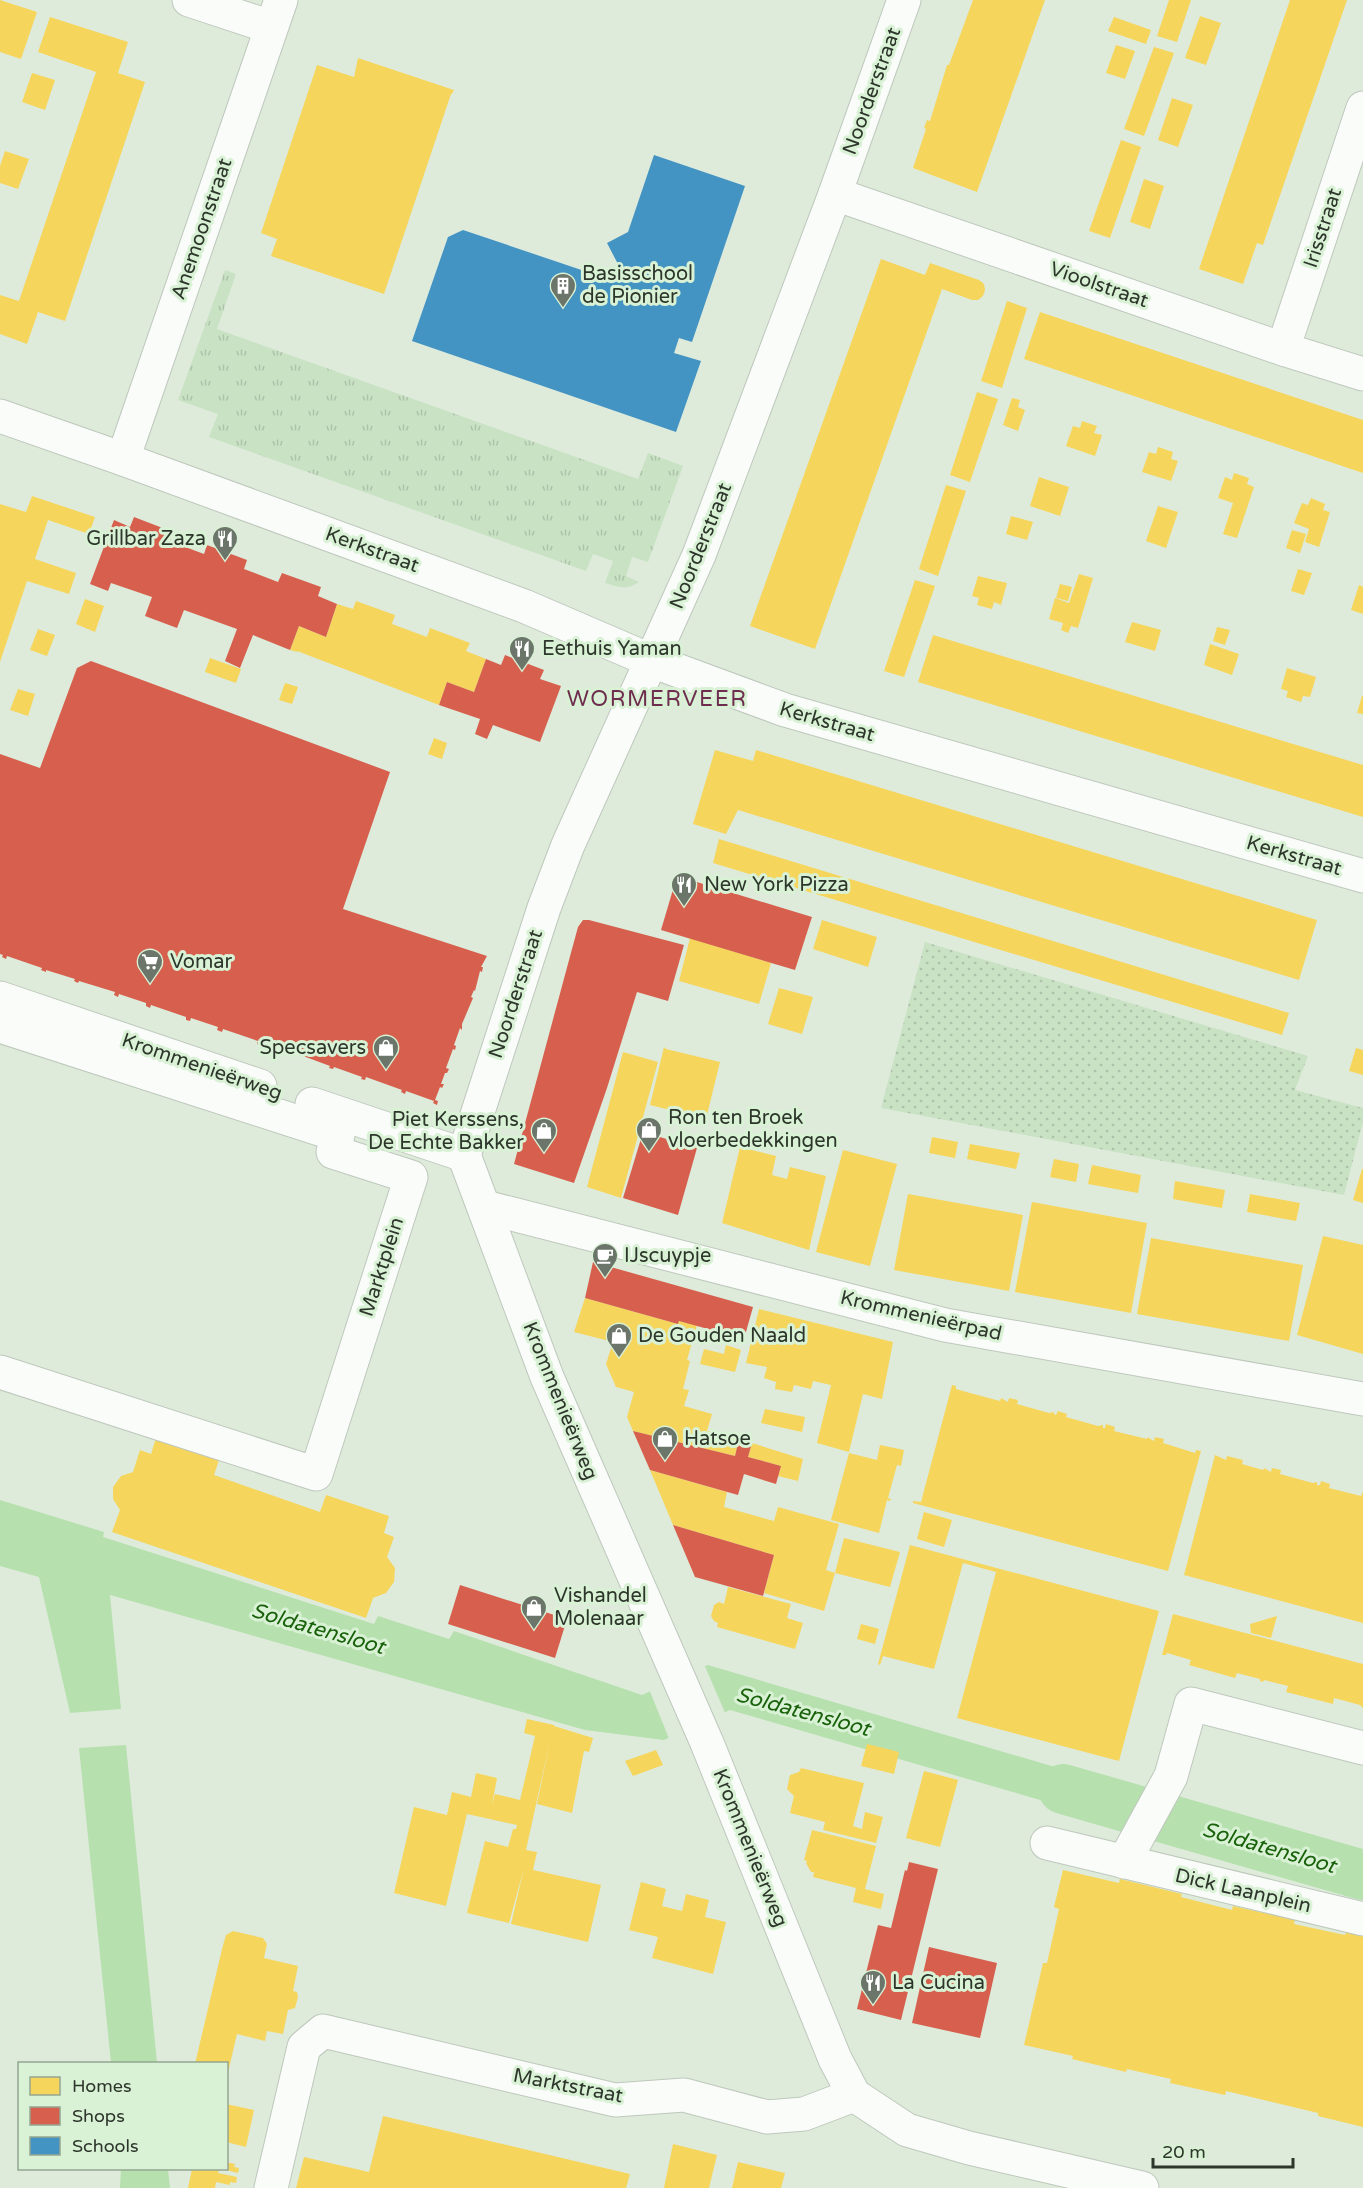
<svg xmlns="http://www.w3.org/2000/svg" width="1363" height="2188" font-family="'Varela Round',sans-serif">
<defs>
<pattern id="grass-tufts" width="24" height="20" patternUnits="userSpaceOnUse" patternTransform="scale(1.5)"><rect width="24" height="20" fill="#c9e2c4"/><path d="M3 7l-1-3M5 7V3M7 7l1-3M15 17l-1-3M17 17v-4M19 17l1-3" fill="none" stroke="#adc2a9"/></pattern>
<pattern id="park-dots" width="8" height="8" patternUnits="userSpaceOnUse" patternTransform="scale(1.5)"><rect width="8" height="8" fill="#c9e2c4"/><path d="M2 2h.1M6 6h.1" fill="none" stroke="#adc2a9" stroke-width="1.8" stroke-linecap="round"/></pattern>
</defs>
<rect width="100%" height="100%" fill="#deebdb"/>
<path fill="url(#grass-tufts)" d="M 225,270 L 236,274 L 217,329 L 638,479 L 648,453 L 683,466 L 648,562 L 632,557 L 626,576 L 639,582 C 626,591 619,587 605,583 L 613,561 L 593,554 L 586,571 L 209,437 L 218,414 L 178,400 Z"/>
<polygon fill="url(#park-dots)" points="925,942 1308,1056 1295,1090 1363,1108 1363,1122 1344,1195 881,1108"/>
<g fill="#b6e0ae">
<polygon points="0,1500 104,1532 103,1537 374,1624 378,1616 449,1639 454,1631 642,1695 708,1665 1133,1790 1123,1824 730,1710 664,1740 585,1730 110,1595 121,1709 70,1713 39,1577 0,1566"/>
<polygon points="126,1745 157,2063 111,2063 79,1748"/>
<polygon points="1184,1804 1363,1855 1363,1892 1164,1836"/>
<polygon points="121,2169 168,2169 170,2188 120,2188"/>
</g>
<polygon fill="#deebdb" points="704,1664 726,1715 670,1741 649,1689"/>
<g fill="#f6d55c">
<polygon points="0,0 37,12 21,59 0,52"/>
<polygon points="973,0 1045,0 977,192 913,168 926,129 924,128 927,120 930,121 947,65 949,65"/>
<polygon points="1169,0 1191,0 1177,42 1157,36"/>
<polygon points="1290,0 1347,0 1263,245 1257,243 1243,284 1199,269"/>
<polygon points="1200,16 1221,23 1206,65 1185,58"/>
<polygon points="50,17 128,42 118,73 145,82 65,321 38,312 27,344 0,334 0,295 19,301 96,72 38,52"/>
<polygon points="1114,17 1151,30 1146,44 1108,31"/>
<polygon points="1116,45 1135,51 1125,79 1106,73"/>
<polygon points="1154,47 1174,53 1144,136 1124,129"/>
<polygon points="358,58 454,90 452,94 451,94 384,294 271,256 277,239 261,233 317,65 354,77"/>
<polygon points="32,73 55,80 45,110 22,102"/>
<polygon points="1172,98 1193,105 1178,147 1158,140"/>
<polygon points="1121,140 1141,147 1110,238 1089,231"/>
<polygon points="5,151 29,159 18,189 0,183 0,166"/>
<polygon points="1144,179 1164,186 1150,229 1130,222"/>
<polygon points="881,259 925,275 930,263 979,280 984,284 985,290 983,296 978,300 972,300 942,289 815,649 750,626"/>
<polygon points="1007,301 1027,308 1002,388 981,381"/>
<polygon points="1040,312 1363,420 1363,473 1024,359"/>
<polygon points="977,392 998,399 970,482 950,475"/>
<polygon points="1012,398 1020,400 1018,407 1025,410 1018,431 1003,425"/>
<polygon points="1082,421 1097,426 1094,433 1102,435 1095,456 1066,446 1073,426 1080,428"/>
<polygon points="1158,447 1173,452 1171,459 1178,461 1171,481 1142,472 1149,452 1156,454"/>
<polygon points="1234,473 1249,478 1247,484 1254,487 1237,538 1223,534 1233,503 1218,498 1225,477 1232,480"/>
<polygon points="1039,477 1069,487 1060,516 1030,506"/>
<polygon points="946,485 966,491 938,576 919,569"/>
<polygon points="32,496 95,517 89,534 48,520 35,559 76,573 69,594 27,581 0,662 0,504 26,512"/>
<polygon points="1311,498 1325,504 1323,510 1330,512 1319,547 1305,542 1309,529 1294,523 1302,503 1308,505"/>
<polygon points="1158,506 1178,512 1166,548 1146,541"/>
<polygon points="1011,516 1033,522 1027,540 1006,534"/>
<polygon points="1292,530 1306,534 1300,553 1286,548"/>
<polygon points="1298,569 1312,573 1304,595 1291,591"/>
<polygon points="1079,574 1093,578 1078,628 1071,626 1068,633 1061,630 1063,623 1049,619 1055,598 1069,603"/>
<polygon points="978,576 1007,583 1001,605 994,602 992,609 977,605 979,598 972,596"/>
<polygon points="915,580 935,586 904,677 884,671"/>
<polygon points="1060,584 1072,587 1068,601 1056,598"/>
<polygon points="1359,585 1363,587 1363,614 1351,610"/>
<polygon points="85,599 104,606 95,632 76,624"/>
<polygon points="356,601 395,615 392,624 427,637 430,628 470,643 466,651 486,659 474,692 447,682 439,705 297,651 297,652 290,650 299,626 326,637 337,604 353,609"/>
<polygon points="1132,622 1161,630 1155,651 1125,642"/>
<polygon points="1217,627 1230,630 1225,645 1213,641"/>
<polygon points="38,629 55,635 47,656 30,650"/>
<polygon points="933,635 1363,765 1363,817 918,682"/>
<polygon points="1210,644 1239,654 1232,675 1204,665"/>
<polygon points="210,658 241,669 236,683 205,672"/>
<polygon points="1287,668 1316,677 1310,697 1303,696 1301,702 1286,697 1288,691 1281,689"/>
<polygon points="285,683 298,687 292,704 279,700"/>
<polygon points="18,689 35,694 28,716 10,710"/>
<polygon points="1362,696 1363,696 1363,714 1357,713"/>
<polygon points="434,738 447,743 442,759 428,754"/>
<polygon points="715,750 753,761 756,750 1317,920 1299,980 738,810 726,834 693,824"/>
<polygon points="719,839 1289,1013 1282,1035 713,863"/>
<polygon points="822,920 877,937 868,967 813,949"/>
<polygon points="690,938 771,963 759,1004 679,981"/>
<polygon points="779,988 813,997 802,1034 768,1024"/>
<polygon points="664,1047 666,1049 720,1062 706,1119 650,1105"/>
<polygon points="1356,1048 1363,1050 1363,1075 1349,1071"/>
<polygon points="623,1052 658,1062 621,1198 587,1187"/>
<polygon points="932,1137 958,1142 955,1158 929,1153"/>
<polygon points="970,1144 1020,1153 1016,1169 967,1159"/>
<polygon points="740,1147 776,1156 772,1175 787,1179 790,1167 826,1176 809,1250 722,1223"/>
<polygon points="843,1150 897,1164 870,1266 816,1252"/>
<polygon points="1054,1159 1079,1164 1076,1182 1050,1177"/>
<polygon points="1092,1165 1141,1175 1138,1193 1088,1184"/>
<polygon points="1362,1169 1363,1169 1363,1203 1353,1200"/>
<polygon points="1175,1181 1225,1190 1222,1208 1173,1199"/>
<polygon points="908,1194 1023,1215 1009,1291 894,1270"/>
<polygon points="1250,1194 1300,1203 1296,1221 1247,1212"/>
<polygon points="1032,1202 1147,1223 1131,1313 1015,1292"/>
<polygon points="1323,1236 1363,1245 1363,1354 1297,1335"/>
<polygon points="1151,1238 1303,1265 1289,1341 1137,1314"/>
<polygon points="585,1298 678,1324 679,1321 697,1325 687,1360 690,1361 683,1389 689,1390 684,1406 712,1414 707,1431 739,1439 735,1456 633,1431 627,1417 634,1392 616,1387 606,1364 613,1342 574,1332"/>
<polygon points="759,1309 893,1342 882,1399 863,1394 849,1452 817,1443 831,1385 813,1381 811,1389 794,1385 792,1392 775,1389 776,1382 764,1378 767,1367 746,1363"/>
<polygon points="726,1345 741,1350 735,1372 700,1364 704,1349 724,1354"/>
<polygon points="952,1385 956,1386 956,1389 970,1393 1000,1401 1001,1398 1008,1402 1009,1398 1018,1400 1017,1404 1049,1413 1054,1412 1054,1414 1056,1415 1058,1411 1067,1414 1066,1417 1098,1426 1103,1425 1103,1428 1105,1428 1106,1424 1115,1427 1114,1431 1147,1439 1147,1437 1154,1441 1155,1437 1164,1439 1163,1443 1195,1453 1196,1450 1201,1451 1168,1571 913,1503 913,1501 921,1502"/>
<polygon points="765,1409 805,1417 802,1432 761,1423"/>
<polygon points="156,1438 219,1460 214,1475 320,1512 326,1495 389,1516 384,1533 394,1537 387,1557 395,1568 394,1582 386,1593 373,1598 366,1618 112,1532 120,1510 113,1499 113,1487 121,1476 133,1472 140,1450 151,1454"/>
<polygon points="752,1443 803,1459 798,1481 778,1476 781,1466 748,1457"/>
<polygon points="880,1445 904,1450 901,1466 897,1465 888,1498 891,1499 890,1501 887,1500 879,1533 831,1520 849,1453 877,1460"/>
<polygon points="1215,1455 1226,1460 1227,1456 1243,1460 1242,1464 1263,1470 1264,1468 1271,1472 1272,1468 1281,1470 1280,1474 1313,1483 1317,1482 1317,1485 1320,1485 1321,1481 1330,1484 1329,1488 1361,1496 1363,1492 1363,1623 1184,1575"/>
<polygon points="650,1470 727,1492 724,1507 774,1521 778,1507 839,1524 826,1570 835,1573 824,1611 764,1593 774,1555 673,1525"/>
<polygon points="924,1512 952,1520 944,1547 917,1539"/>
<polygon points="844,1538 900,1552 890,1587 835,1573"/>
<polygon points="910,1545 1159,1611 1119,1761 957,1718 996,1572 963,1563 934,1669 883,1656 880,1665 878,1664"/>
<polygon points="728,1587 791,1604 787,1618 803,1623 795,1649 717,1627 718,1623 714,1621 711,1616 714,1605 719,1602 724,1604"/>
<polygon points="1173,1614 1363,1664 1363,1708 1360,1705 1334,1698 1333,1704 1286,1692 1288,1686 1264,1680 1263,1682 1260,1681 1260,1679 1237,1673 1235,1678 1189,1665 1191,1660 1167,1653 1166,1655 1162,1655"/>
<polygon points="1277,1616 1271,1638 1251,1633 1250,1624"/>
<polygon points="861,1624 879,1629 875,1644 857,1639"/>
<polygon points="527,1719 554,1725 554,1726 593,1738 589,1752 584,1751 572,1813 537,1804 550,1741 526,1850 537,1852 533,1870 601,1885 588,1942 511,1924 524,1868 509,1923 467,1913 485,1841 508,1847 513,1829 516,1829 517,1825 467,1814 446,1906 394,1893 414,1807 447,1815 452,1792 471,1797 476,1773 497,1778 492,1805 495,1794 520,1800 535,1736 524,1733"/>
<polygon points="867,1744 899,1752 894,1774 861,1766"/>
<polygon points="656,1750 663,1765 633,1776 625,1761"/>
<polygon points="801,1768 864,1783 853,1826 862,1829 865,1812 883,1817 876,1843 823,1830 825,1822 790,1813 794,1796 787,1789 790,1775 799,1772"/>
<polygon points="924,1771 958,1780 940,1847 906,1838"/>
<polygon points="812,1830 876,1846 865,1889 884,1894 881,1909 853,1902 856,1888 813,1877 814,1872 811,1872 806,1863 807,1861 804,1860"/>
<polygon points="1063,1870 1119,1883 1120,1879 1182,1894 1181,1897 1232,1910 1233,1906 1295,1920 1294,1924 1345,1935 1346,1932 1363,1935 1363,2127 1318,2116 1318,2113 1226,2091 1225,2095 1170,2083 1171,2079 1127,2069 1126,2072 1072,2059 1073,2056 1024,2045 1043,1963 1047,1963 1059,1909 1054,1907"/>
<polygon points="641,1882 666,1889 662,1906 682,1911 686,1894 709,1900 705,1917 726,1922 713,1974 652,1958 658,1937 629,1930"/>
<polygon points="233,1931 263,1938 267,1944 264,1958 298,1966 293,1991 297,1992 298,1997 295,2008 288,2010 283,2034 267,2031 265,2041 237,2034 227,2077 226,2064 195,2064 222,1949 226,1935"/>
<polygon points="226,2104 254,2110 246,2147 226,2142"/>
<polygon points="383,2116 630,2174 626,2188 296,2188 304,2157 369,2172"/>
<polygon points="673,2144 717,2155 709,2188 664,2188"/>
<polygon points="226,2162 235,2164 234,2167 239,2168 238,2173 222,2169 226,2169"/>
<polygon points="738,2162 785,2173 781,2188 732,2188"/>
<polygon points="192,2169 219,2169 218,2173 237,2177 236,2183 230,2182 230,2185 216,2182 215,2188 188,2188"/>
</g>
<g fill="#d6604d">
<polygon points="134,517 173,532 170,541 188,548 204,554 207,545 247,560 244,569 278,582 282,573 321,587 318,596 337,604 326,637 299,626 290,650 253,635 240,668 225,661 237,629 184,610 177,628 145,616 152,597 111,583 108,591 90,584 114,520 130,527"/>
<polygon points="505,655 544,670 540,679 561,686 540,742 493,725 487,739 475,734 480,719 439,705 447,682 474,692 486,659 501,665"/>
<polygon points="91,661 390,772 343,909 487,956 481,967 483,967 482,972 480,971 475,991 474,990 471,997 473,998 462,1024 462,1030 460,1028 454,1045 456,1046 455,1050 453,1049 446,1068 449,1069 447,1073 445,1073 441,1084 444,1084 442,1088 440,1087 435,1100 438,1101 437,1105 433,1103 434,1101 406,1091 405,1094 401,1092 402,1090 366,1077 365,1080 361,1079 362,1077 334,1067 333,1069 329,1068 330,1066 295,1053 294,1056 289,1055 290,1052 263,1042 262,1045 257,1044 258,1041 223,1029 222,1032 217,1030 218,1027 191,1018 190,1021 186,1020 186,1017 151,1005 150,1008 146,1006 146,1003 119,994 118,997 114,995 115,992 79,981 78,983 74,981 75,979 46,970 46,972 41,970 42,968 7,956 6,959 2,957 3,955 0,954 0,754 40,768 77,668"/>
<polygon points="677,876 812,917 795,970 661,930"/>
<polygon points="583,920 589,920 684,945 668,1001 637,992 607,1088 574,1183 514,1164 572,949 578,927"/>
<polygon points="643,1132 697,1148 678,1215 623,1198"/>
<polygon points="593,1262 753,1307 744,1339 679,1321 678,1324 585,1298"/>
<polygon points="633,1431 735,1456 739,1439 752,1443 748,1457 781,1466 776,1484 744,1474 738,1495 650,1470"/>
<polygon points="673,1525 774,1555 763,1596 695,1577"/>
<polygon points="460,1585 567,1619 555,1658 448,1624"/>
<polygon points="909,1862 938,1869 901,2020 857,2009 878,1925 891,1928 905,1870 907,1871"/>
<polygon points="929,1947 997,1963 980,2038 912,2023"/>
</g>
<polygon fill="#4393c3" points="654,155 745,186 692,342 679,338 674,353 701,361 676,432 412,341 448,237 463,230 614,281 619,266 607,243 628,232"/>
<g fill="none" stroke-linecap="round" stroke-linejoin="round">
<polyline stroke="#b6e0ae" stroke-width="50" points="1063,1789 1363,1875"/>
<defs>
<g id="minor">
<polyline points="189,0 271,27"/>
<polyline points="835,194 1283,349 1363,374"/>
<polyline points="1283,349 1363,108"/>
<polyline points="0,416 123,459 524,606 652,661 785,710 1363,876"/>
<polyline points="123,459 281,0"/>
<polyline points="0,998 260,1086"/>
<polyline points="0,1026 338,1135 333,1152 411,1177 316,1474 0,1372"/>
<polyline points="312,1104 464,1155"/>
<polyline points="464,1155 547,1377 707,1743 835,2059 854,2095 907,2130 969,2148 1142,2188"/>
<polyline points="464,1155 544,908 568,845 699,555 835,194 904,0"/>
<polyline points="485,1207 945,1325 1363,1399"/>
<polyline points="1047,1843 1363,1919"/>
<polyline points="1124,1862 1171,1776 1191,1704 1363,1748"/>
<polyline points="271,2188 304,2047 323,2031 615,2100 684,2095 767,2117 804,2114 854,2095"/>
</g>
</defs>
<use href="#minor" stroke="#bec8bc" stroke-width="35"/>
<use href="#minor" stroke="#fafcfa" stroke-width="33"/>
</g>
<defs>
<symbol id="building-pin" viewBox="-11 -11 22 30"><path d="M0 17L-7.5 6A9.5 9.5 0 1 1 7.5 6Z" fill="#6b7569" stroke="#d9f1d5"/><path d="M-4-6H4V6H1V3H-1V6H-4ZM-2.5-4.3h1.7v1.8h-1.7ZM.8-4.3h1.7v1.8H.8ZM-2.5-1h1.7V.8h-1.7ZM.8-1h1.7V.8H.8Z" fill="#fff"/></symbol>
<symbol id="restaurant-pin" viewBox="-11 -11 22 30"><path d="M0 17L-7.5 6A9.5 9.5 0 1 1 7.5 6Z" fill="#6b7569" stroke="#d9f1d5"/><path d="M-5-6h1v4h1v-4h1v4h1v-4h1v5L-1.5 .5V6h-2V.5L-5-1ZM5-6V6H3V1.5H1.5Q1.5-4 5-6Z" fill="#fff"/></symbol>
<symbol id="supermarket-pin" viewBox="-11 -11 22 30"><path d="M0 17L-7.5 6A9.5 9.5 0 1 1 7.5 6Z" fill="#6b7569" stroke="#d9f1d5"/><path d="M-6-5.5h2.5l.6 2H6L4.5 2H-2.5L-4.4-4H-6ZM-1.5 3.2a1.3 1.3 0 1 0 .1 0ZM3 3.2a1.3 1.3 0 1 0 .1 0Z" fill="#fff"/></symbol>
<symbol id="shop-pin" viewBox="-11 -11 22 30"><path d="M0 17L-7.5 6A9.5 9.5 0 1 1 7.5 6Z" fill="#6b7569" stroke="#d9f1d5"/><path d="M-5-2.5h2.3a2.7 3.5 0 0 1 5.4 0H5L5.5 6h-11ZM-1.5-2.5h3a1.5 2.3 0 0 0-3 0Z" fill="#fff"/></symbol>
<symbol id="cafe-pin" viewBox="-11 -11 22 30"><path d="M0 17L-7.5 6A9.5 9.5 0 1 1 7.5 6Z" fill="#6b7569" stroke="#d9f1d5"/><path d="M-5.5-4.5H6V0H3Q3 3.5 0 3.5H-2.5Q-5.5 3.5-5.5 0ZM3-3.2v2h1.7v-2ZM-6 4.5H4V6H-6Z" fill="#fff"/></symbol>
</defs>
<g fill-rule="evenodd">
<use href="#building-pin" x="548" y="271" width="30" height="40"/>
<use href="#restaurant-pin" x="210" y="524" width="30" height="40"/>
<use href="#restaurant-pin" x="507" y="634" width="30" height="40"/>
<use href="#restaurant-pin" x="669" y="870" width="30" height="40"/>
<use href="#supermarket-pin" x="135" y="947" width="30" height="40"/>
<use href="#shop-pin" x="371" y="1033" width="30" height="40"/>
<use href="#shop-pin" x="634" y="1115" width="30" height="40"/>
<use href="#shop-pin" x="529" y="1116" width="30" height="40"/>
<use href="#cafe-pin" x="590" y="1241" width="30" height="40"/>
<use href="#shop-pin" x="604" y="1321" width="30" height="40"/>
<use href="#shop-pin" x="650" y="1424" width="30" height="40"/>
<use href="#shop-pin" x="519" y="1593" width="30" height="40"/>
<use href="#restaurant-pin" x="858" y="1968" width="30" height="40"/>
</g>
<g text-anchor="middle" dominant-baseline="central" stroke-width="6" stroke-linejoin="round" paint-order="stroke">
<g font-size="20" fill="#2d362b" stroke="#d9f1d5">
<text transform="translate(872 91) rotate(-70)">Noorderstraat</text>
<text transform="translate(1323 228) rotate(-72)">Irisstraat</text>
<text transform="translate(202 229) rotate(-71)">Anemoonstraat</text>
<text transform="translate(1099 285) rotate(19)">Vioolstraat</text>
<text transform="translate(701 546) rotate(-68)">Noorderstraat</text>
<text transform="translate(372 550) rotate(20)">Kerkstraat</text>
<text transform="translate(827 722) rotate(16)">Kerkstraat</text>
<text transform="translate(1294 856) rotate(16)">Kerkstraat</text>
<text transform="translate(516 994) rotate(-72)">Noorderstraat</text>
<text transform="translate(202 1067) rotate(19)">Krommenieërweg</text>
<text transform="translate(382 1267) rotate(-72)">Marktplein</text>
<text transform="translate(921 1316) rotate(13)">Krommenieërpad</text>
<text transform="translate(560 1401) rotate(68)">Krommenieërweg</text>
<text transform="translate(750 1848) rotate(68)">Krommenieërweg</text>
<text transform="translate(1243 1891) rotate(13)">Dick Laanplein</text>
<text transform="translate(568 2086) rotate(11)">Marktstraat</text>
</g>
<g font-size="20" fill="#2d362b" stroke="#d9f1d5" text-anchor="start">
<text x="582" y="274">Basisschool<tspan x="582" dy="23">de Pionier</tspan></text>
<text x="206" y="539" text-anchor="end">Grillbar Zaza</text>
<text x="542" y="649">Eethuis Yaman</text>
<text x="704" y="885">New York Pizza</text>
<text x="170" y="962">Vomar</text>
<text x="366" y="1048" text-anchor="end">Specsavers</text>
<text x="668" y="1118">Ron ten Broek<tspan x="668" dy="23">vloerbedekkingen</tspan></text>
<text x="524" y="1120" text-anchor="end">Piet Kerssens,<tspan x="524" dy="23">De Echte Bakker</tspan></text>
<text x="624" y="1256">IJscuypje</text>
<text x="638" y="1336">De Gouden Naald</text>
<text x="684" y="1439">Hatsoe</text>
<text x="554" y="1596">Vishandel<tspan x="554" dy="23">Molenaar</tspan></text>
<text x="892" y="1983">La Cucina</text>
</g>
<g font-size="21" font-style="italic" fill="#19620b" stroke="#d9f1d5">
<text transform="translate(318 1629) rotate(16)">Soldatensloot</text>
<text transform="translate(803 1712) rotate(15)">Soldatensloot</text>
<text transform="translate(1269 1848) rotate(16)">Soldatensloot</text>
</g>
<g font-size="22" letter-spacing="1.5" fill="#6e2d4e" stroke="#d9f1d5">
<text x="657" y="699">WORMERVEER</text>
</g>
</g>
<rect x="18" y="2062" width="210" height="108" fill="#d9f1d5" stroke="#94a691" stroke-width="1.5"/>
<rect x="30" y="2077" width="30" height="18" fill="#f6d55c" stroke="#94a691" stroke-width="1.5"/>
<text x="72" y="2092" font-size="18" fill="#2d362b">Homes</text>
<rect x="30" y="2107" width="30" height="18" fill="#d6604d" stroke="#94a691" stroke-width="1.5"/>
<text x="72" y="2122" font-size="18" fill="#2d362b">Shops</text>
<rect x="30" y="2137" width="30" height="18" fill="#4393c3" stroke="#94a691" stroke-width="1.5"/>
<text x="72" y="2152" font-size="18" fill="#2d362b">Schools</text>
<path d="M1153 2158v9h140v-9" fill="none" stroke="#2d362b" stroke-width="3"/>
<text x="1162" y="2158" font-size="18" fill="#2d362b" stroke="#d9f1d5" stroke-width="4.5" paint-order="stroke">20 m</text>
</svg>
